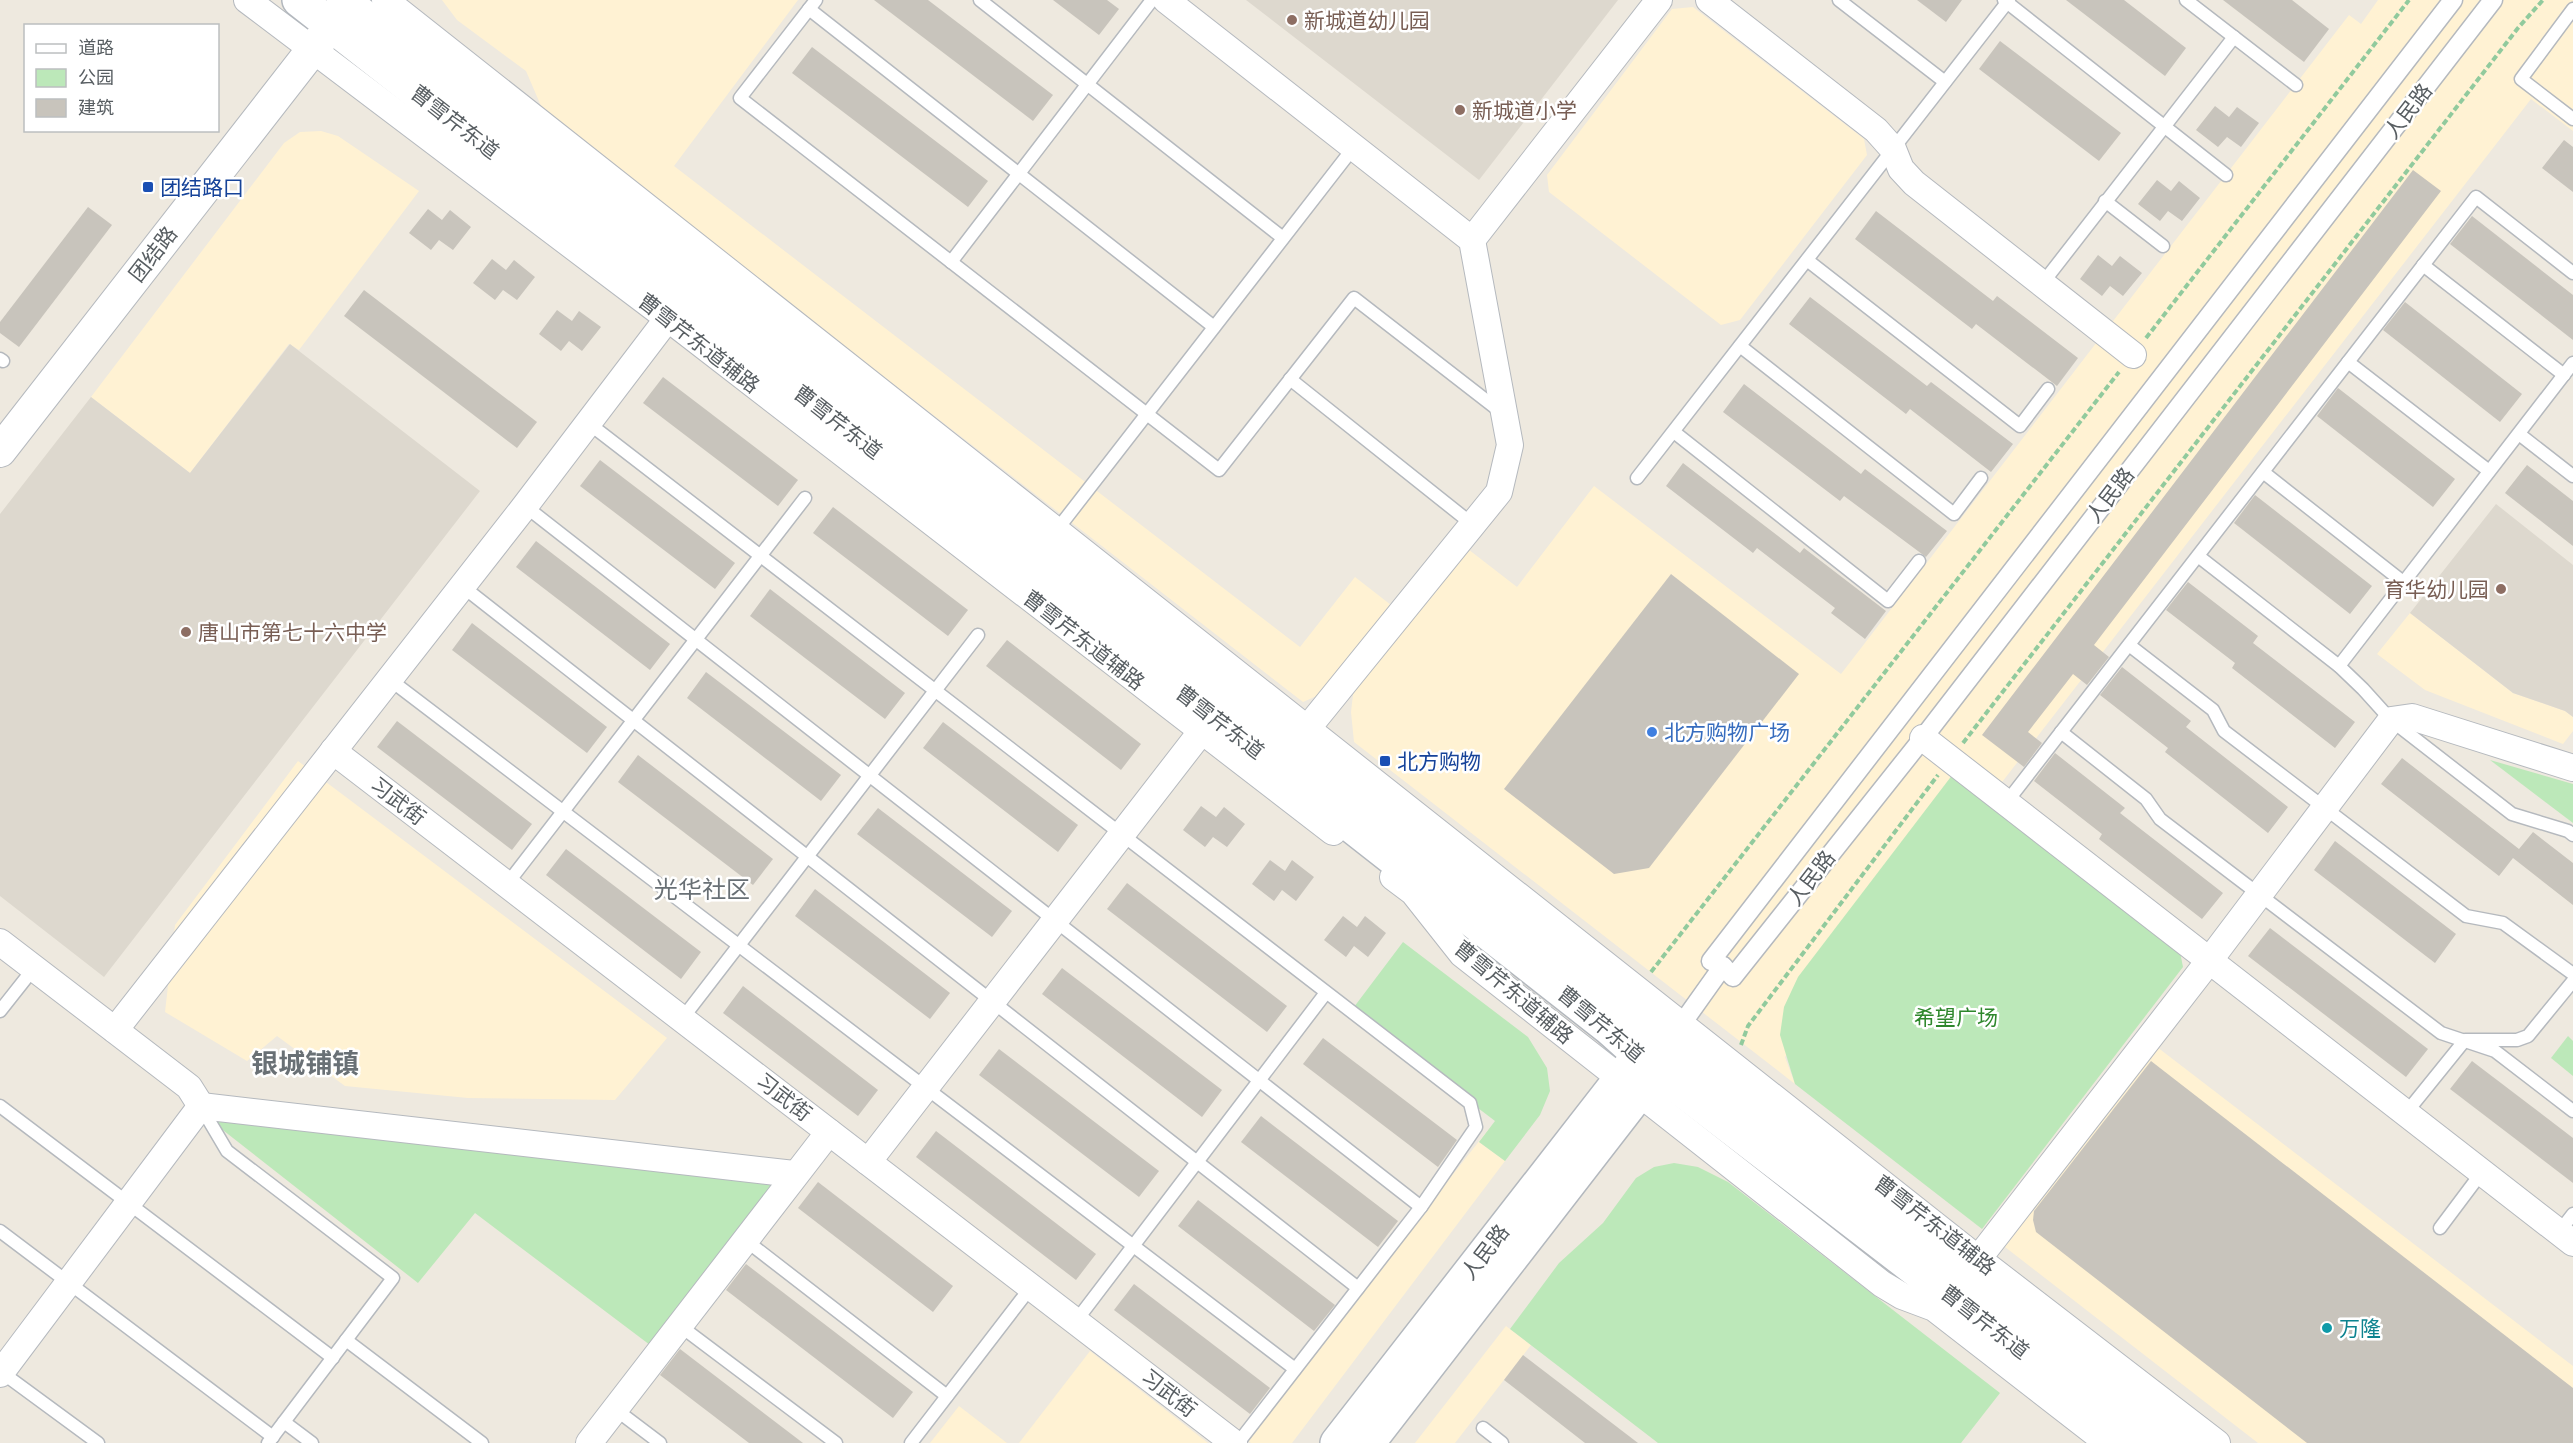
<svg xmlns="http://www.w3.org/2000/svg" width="2573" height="1443" font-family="Rubik,'Noto Sans SC',sans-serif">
<rect width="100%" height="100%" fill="#eee9df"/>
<g fill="#fff2d3">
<polygon points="442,0 798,0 674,166 1300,647 1355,577 1391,605 1326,692 1303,702 544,113 526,71 457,20"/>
<polygon points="2378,0 2573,0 2573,131 2531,99 1999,786 1785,1057 1795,1084 1354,742 1351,712 1354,686 1464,546 1517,587 1594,486 1841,674 2349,15 2361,24"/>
<polygon points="1693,7 1864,139 1867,155 1740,320 1721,325 1549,192 1547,175 1672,9"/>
<polygon points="321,131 338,136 419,191 299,350 289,344 190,473 91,397 284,143 300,132"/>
<polygon points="2410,613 2513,693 2565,711 2573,717 2573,731 2563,744 2425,690 2377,654"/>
<polygon points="298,761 667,1038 615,1100 468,1098 345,1086 277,1036 247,1061 165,1012 175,925"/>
<polygon points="2157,1047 2573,1366 2573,1443 2258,1443 2005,1247"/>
<polygon points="1495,1121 1479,1142 1505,1161 1292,1443 1251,1443 1245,1438"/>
<polygon points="1506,1326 1531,1345 1455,1443 1415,1443"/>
<polygon points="1090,1351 1208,1443 1019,1443"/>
<polygon points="959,1406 1007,1443 930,1443"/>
</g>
<g fill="#ddd8ce">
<polygon points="1246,0 1618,0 1479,180"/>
<polygon points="290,344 480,491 104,977 0,896 0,514 91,397 190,473"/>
<polygon points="2496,504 2573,565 2573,717 2565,711 2513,693 2410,613"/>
</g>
<g fill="#bce8b9">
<polygon points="2490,760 2573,784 2573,823"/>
<polygon points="1953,774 2179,947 2183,967 1982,1229 1795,1084 1780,1035 1784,1007 1798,977"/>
<polygon points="1403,942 1528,1037 1547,1068 1550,1091 1540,1115 1505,1161 1479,1142 1495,1121 1351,1011"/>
<polygon points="2568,1036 2573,1041 2573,1076 2551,1058"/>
<polygon points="210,1120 792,1166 650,1345 475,1213 418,1283"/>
<polygon points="1674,1163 1698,1167 1728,1182 2000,1393 1961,1443 1658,1443 1510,1329 1559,1263 1603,1223 1636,1178 1654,1167"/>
</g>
<g fill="#c8c4bc">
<polygon points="874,0 928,0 1053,95 1033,121"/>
<polygon points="1053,0 1107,0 1119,9 1099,35"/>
<polygon points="1917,0 1962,0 1946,22"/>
<polygon points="2066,0 2124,0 2186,48 2165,76"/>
<polygon points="2223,0 2292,0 2329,29 2304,62"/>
<polygon points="2000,41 2121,133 2099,161 1979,69"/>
<polygon points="812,47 988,181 968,207 792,73"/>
<polygon points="2215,106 2229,117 2237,107 2259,123 2241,147 2227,137 2218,147 2196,130"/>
<polygon points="2564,140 2573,147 2573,192 2542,168"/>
<polygon points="2413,170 2441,191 2094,645 2109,657 2087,685 2073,674 2028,732 2042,743 2024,767 1982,735"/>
<polygon points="2157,180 2171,191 2179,181 2200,198 2182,221 2168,211 2160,221 2138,204"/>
<polygon points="88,207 112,225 19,347 0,333 0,322"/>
<polygon points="428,209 442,220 450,210 471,227 453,250 439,240 431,250 409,233"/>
<polygon points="1876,211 1993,301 1997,296 2078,358 2057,386 1976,324 1972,329 1855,239"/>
<polygon points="2472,216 2573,295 2573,340 2450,244"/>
<polygon points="2098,255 2112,266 2120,256 2142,273 2123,296 2110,286 2102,296 2080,279"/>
<polygon points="492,259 506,270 514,260 535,277 517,300 503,290 495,300 473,283"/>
<polygon points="364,290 537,422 517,448 344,316"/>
<polygon points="1810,297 1927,386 1931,382 2013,444 1991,472 1910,409 1906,414 1789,324"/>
<polygon points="2405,302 2522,394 2500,422 2383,330"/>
<polygon points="557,310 572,321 579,311 601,327 582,351 569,341 561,351 539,334"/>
<polygon points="663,377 798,480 778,506 643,403"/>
<polygon points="1744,384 1861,474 1865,469 1947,531 1926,557 1844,496 1840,501 1723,412"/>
<polygon points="2338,388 2455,479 2433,507 2317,416"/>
<polygon points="600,460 735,563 715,589 580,486"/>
<polygon points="1683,463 1800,553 1804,548 1886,611 1865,639 1831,613 1835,608 1757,548 1753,553 1666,486"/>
<polygon points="2527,465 2573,501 2573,546 2505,493"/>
<polygon points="2255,495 2372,586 2350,614 2234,523"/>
<polygon points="833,507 968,610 948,636 813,533"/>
<polygon points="536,541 670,644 650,670 516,567"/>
<polygon points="1671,574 1799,674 1649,868 1614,874 1504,789"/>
<polygon points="2188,582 2258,636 2253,643 2355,722 2335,748 2232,668 2235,663 2166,610"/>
<polygon points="770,589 905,693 885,719 750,616"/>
<polygon points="472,623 607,727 587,753 452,650"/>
<polygon points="1007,640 1141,744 1121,770 986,666"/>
<polygon points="2122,667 2191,721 2186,727 2288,807 2268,833 2165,752 2168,748 2100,695"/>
<polygon points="706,672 841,775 821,801 687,698"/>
<polygon points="397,721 532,824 512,850 377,747"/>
<polygon points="943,722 1078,825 1058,852 923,748"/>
<polygon points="2055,753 2125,808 2120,813 2223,893 2202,919 2099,839 2102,834 2034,781"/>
<polygon points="638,755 773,859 753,885 618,782"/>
<polygon points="2402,758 2519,849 2533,832 2573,863 2573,905 2513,858 2499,876 2381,784"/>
<polygon points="1201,806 1216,817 1224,807 1245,824 1227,847 1213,837 1205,847 1183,830"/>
<polygon points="878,808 1012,911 992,937 857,834"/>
<polygon points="2335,841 2456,934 2435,963 2314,870"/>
<polygon points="566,849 701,952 681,979 546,875"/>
<polygon points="1270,860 1285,871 1292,860 1314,877 1296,901 1282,890 1274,901 1252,884"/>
<polygon points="1127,883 1287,1006 1267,1032 1107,909"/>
<polygon points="815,889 950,993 930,1019 795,916"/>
<polygon points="1343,916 1357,927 1365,916 1386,933 1368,957 1354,946 1346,957 1324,940"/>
<polygon points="2270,928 2428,1049 2406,1077 2248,956"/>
<polygon points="1062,968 1222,1090 1202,1117 1042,994"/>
<polygon points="743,986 878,1090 858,1116 723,1013"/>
<polygon points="1323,1038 1457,1140 1438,1167 1303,1064"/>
<polygon points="999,1049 1159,1171 1139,1197 979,1075"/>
<polygon points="2151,1061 2573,1388 2573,1443 2307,1443 2036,1232 2033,1220 2034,1211"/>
<polygon points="2472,1061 2573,1138 2573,1183 2450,1089"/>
<polygon points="1261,1116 1398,1221 1378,1247 1241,1142"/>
<polygon points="936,1131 1096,1254 1076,1280 916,1157"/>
<polygon points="818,1182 953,1286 933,1312 798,1208"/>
<polygon points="1198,1200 1335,1305 1314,1331 1178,1226"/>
<polygon points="746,1264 913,1392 893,1418 726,1290"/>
<polygon points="1134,1284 1270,1388 1250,1414 1114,1310"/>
<polygon points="680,1349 803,1443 749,1443 660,1375"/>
<polygon points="1523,1355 1638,1443 1585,1443 1504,1380"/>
</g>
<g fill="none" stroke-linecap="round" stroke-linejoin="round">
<defs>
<g id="service">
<polyline points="816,0 740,98 1219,470 1354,298 1501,412"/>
<polyline points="980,0 1283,238"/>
<polyline points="1839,0 1945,82"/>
<polyline points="2004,0 2226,175"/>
<polyline points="2186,0 2296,85"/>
<polyline points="809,9 1214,327"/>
<polyline points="2573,9 2521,79 2573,119"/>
<polyline points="2105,201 2163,246"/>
<polyline points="1807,260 2020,426 2048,389"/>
<polyline points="951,262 1152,0"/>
<polyline points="2423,265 2564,375"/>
<polyline points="2042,284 2234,37"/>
<polyline points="1740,346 1954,514 1981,478"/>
<polyline points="0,359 3,361"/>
<polyline points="2348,362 2489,471"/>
<polyline points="1290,379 1472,524"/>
<polyline points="587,422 1470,1103 1476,1127 1421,1207 1238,1443"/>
<polyline points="1674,432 1888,601 1919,561"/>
<polyline points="2519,434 2573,476"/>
<polyline points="2263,472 2403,582"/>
<polyline points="1637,478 2009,0"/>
<polyline points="525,506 1421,1207"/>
<polyline points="1056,531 1354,147"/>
<polyline points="2198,556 2339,666 2363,689 2391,720 2512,814 2568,831 2573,835"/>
<polyline points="462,586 1358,1288"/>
<polyline points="2129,645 2213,710 2224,731 2466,916 2503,923 2573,974"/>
<polyline points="2339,666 2573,363"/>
<polyline points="389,679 1295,1369"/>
<polyline points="2061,732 2146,799 2160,819 2441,1033 2495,1051 2573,1111"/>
<polyline points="2006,803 2476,197 2573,273"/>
<polyline points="507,884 805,498"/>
<polyline points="0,1011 34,968"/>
<polyline points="682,1019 978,635"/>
<polyline points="0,1106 333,1358"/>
<polyline points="201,1107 227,1151 393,1278 268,1443"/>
<polyline points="2406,1113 2465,1040 2517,1040 2528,1036 2573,981"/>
<polyline points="2440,1228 2482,1172"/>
<polyline points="0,1231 273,1437"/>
<polyline points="2559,1232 2573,1214"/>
<polyline points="744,1239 947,1396"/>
<polyline points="1076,1321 1325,994"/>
<polyline points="679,1325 836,1443"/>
<polyline points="346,1340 482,1443"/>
<polyline points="0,1371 98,1443"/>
<polyline points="615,1409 660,1443"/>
<polyline points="284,1422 312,1443"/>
<polyline points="1483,1428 1502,1443"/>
<polyline points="911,1443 1031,1287"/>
</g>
<g id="pedestrian">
<polyline points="2453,0 1711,961 1723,966 1733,977 1923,738 2493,0"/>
<polyline points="1681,1025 1723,966"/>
</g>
<g id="minor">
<polyline points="247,0 674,323 1333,832"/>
<polyline points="385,0 1978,1259 2217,1443"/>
<polyline points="1166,0 1472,240 1510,445 1499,492 1298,740"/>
<polyline points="1709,0 1876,130 1893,149 1901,169 1914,183 2133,355"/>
<polyline points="1472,240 1659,0"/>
<polyline points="1923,738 2573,1243"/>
<polyline points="333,751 1234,1443"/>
<polyline points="1393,877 1413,892 1462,954 1882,1284 1902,1296 1934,1308 2108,1443"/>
<polyline points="0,942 189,1087 201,1106"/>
<polyline points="115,1030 525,506 668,318"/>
<polyline points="868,1162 1201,732"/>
<polyline points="1978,1259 2209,961 2391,720 2412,717 2573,768"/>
<polyline points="0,1374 201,1106 794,1174"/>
<polyline points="589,1443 829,1132"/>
</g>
<polyline id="tertiary" points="0,451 348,4"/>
<g id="secondary">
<polyline points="299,0 1609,1028 1657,1071 2141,1443"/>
<polyline points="343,0 1673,1049 2181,1443"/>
<polyline points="1337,1443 1653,1037"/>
<polyline points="1368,1443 1670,1053"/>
</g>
</defs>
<use href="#service" stroke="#b5b9be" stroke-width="15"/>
<use href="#pedestrian" stroke="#b5b9be" stroke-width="21"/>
<use href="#minor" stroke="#b5b9be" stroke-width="28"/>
<use href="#tertiary" stroke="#b5b9be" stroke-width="34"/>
<use href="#secondary" stroke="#b3b8be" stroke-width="36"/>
<g stroke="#91ca9d" stroke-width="4" stroke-dasharray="6 3" stroke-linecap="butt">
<polyline points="2146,338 2409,0"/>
<polyline points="1963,743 2518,28 2543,0"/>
<polyline points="1651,972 2119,372"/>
<polyline points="1741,1045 1748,1026 1938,775"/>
</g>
<use href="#service" stroke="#fff" stroke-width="12"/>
<use href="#pedestrian" stroke="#fff" stroke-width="18"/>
<use href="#minor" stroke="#fff" stroke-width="26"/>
<use href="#tertiary" stroke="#fff" stroke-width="32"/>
<use href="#secondary" stroke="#fff" stroke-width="33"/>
</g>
<g fill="#8d6e63" stroke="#fff" stroke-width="2">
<circle cx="1292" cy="20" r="6"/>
<circle cx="1460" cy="110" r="6"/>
<circle cx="2501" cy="589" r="6"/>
<circle cx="186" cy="632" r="6"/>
</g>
<g fill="#1a4fb4" stroke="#fff" stroke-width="2">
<rect x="142" y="181" width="12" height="12" rx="3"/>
<rect x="1379" y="755" width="12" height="12" rx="3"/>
</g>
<circle fill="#3f7fe0" stroke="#fff" stroke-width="2" cx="1652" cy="732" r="6"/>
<circle fill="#0f9aa8" stroke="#fff" stroke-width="2" cx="2327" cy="1328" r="6"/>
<g text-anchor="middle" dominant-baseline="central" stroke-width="5" stroke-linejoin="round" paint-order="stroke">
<g font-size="21" fill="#785e54" stroke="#fff" text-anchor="start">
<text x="1304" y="20">新城道幼儿园</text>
<text x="1472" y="110">新城道小学</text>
<text x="2489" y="589" text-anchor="end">育华幼儿园</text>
<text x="198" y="632">唐山市第七十六中学</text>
</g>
<g font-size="21" fill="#585e62" stroke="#fff">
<text transform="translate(2408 111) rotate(-52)">人民路</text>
<text transform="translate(455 122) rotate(38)">曹雪芹东道</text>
<text transform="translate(153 254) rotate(-52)">团结路</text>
<text transform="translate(699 343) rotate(38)">曹雪芹东道辅路</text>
<text transform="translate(838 422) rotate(38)">曹雪芹东道</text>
<text transform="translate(2110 495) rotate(-52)">人民路</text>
<text transform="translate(1084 640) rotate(38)">曹雪芹东道辅路</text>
<text transform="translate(1220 722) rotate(38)">曹雪芹东道</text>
<text transform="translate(398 801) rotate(38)">习武街</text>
<text transform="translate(1811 878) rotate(-52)">人民路</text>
<text transform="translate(1514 992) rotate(40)">曹雪芹东道辅路</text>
<text transform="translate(1601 1024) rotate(40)">曹雪芹东道</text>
<text transform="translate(784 1097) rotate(38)">习武街</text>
<text transform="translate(1935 1225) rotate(38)">曹雪芹东道辅路</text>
<text transform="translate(1485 1252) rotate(-52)">人民路</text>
<text transform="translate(1985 1322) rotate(38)">曹雪芹东道</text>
<text transform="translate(1169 1393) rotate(38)">习武街</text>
</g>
<g font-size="21" fill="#164399" stroke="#fff" text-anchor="start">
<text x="160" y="187">团结路口</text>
<text x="1397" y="761">北方购物</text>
</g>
<g font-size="21" fill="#366cbe" stroke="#fff" text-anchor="start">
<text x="1664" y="732">北方购物广场</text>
</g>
<g font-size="21" fill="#2e872c" stroke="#fff">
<text x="1956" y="1017">希望广场</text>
</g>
<g font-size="21" fill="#0d838f" stroke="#fff" text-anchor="start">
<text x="2339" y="1328">万隆</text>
</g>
<g font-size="24" fill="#697075" stroke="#fff">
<text x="702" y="890">光华社区</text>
</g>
<g font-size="27" font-weight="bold" fill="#697075" stroke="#fff">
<text x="305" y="1064">银城铺镇</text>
</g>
</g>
<rect x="24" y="24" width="195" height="108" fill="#ffffff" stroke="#bcbfc0" stroke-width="1.5"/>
<rect x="36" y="44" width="30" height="9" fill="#ffffff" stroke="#bcbfc0" stroke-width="1.5"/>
<text x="78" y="54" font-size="18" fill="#585e62">道路</text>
<rect x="36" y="69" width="30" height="18" fill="#bce8b9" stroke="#bcbfc0" stroke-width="1.5"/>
<text x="78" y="84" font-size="18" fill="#585e62">公园</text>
<rect x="36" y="99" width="30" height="18" fill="#c8c4bc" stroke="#bcbfc0" stroke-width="1.5"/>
<text x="78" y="114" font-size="18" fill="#585e62">建筑</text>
</svg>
